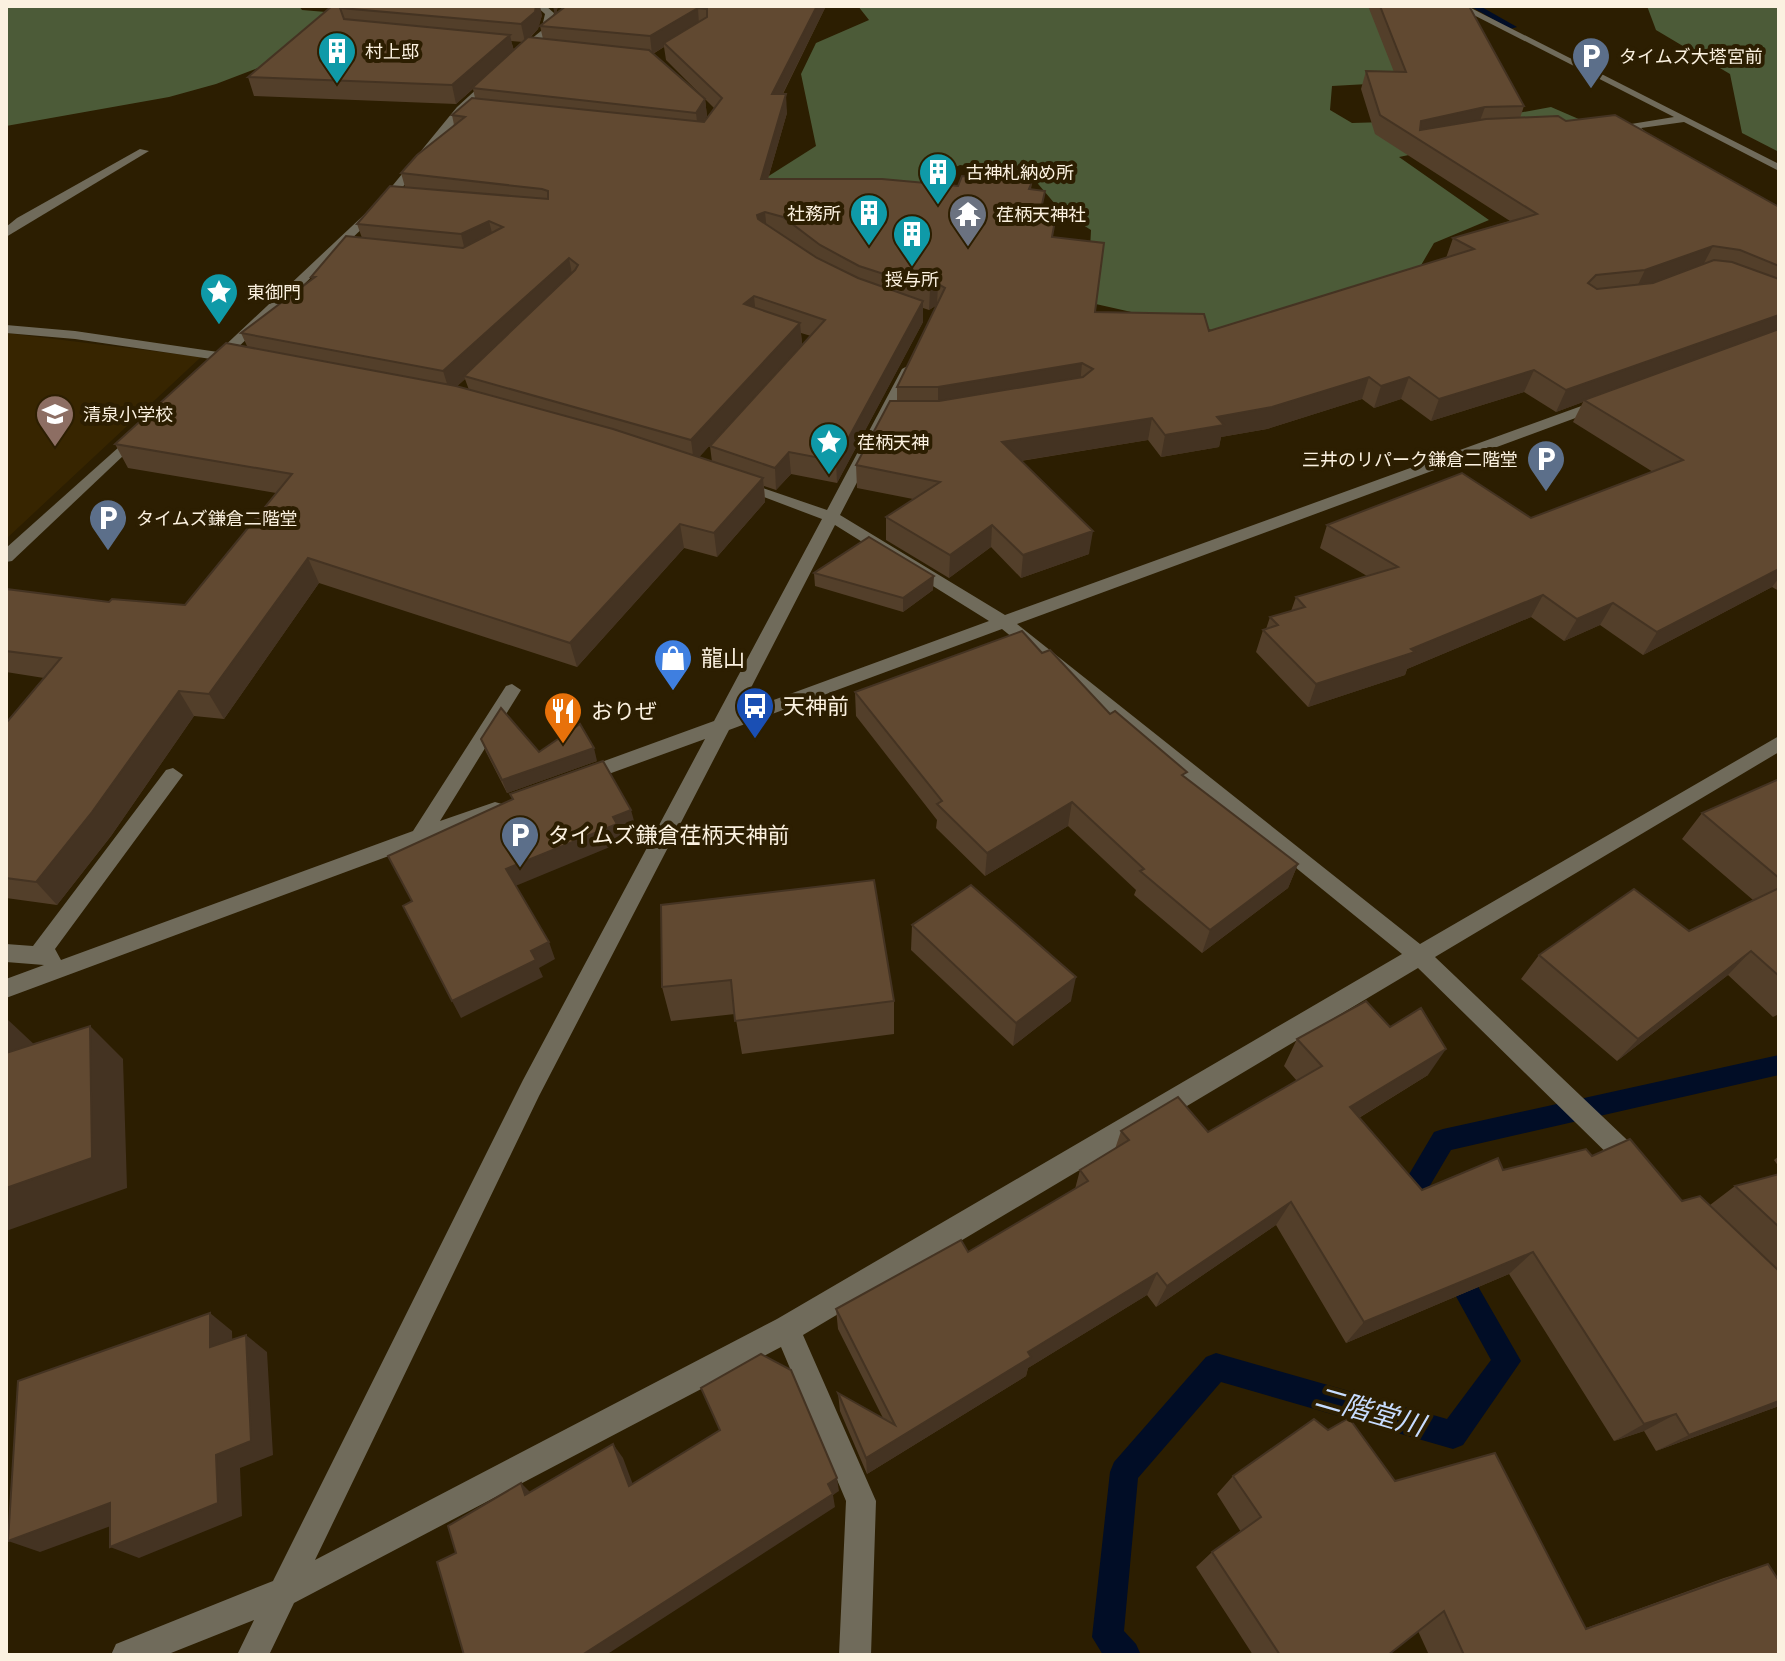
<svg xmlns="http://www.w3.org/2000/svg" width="1785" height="1661" font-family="'Archivo Narrow','Noto Sans JP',sans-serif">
<rect width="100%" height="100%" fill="#2c1e01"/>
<polygon fill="#372500" points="6,333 201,357 6,539"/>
<g fill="#4c5b38">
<polygon points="6,6 299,6 302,10 338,13 287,57 216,84 169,97 6,126"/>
<polygon points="858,6 1371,6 1404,82 1332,86 1330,110 1352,123 1486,119 1551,107 1581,120 1399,157 1489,220 1434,243 1420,267 1216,331 1020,287 1090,249 1091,230 1061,211 1028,172 960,165 902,192 761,181 816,146 801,74 816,43 869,20"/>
<polygon points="1647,6 1779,6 1779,152 1742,133 1730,74 1656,30"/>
</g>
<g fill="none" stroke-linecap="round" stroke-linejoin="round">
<g fill="#010d26" fill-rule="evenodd">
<polygon points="1470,6 1480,6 1517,27 1510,29"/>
<polygon points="1779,1055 1779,1075 1451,1150 1425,1194 1430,1205 1426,1214 1417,1217 1408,1214 1398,1193 1434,1132 1443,1129"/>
<polygon points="1455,1258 1464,1262 1521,1361 1463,1445 1453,1449 1221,1382 1138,1478 1124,1631 1136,1644 1141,1655 1103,1655 1092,1637 1110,1472 1114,1462 1206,1357 1216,1353 1447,1419 1491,1360 1442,1271 1446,1262"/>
</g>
<g fill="#706b5b" fill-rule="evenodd">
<polygon points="536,6 546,6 554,13 548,34 520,57 514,57 514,53 541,31 545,14"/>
<polygon points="1456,6 1467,6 1779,164 1779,171 1684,122 1641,128 1658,142 1649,144 1634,135 1631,124 1674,117"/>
<polygon points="491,76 499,78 465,111 392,200 231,354 245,356 245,362 224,361 214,367 207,363 211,359 75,339 6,333 6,325 75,331 218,352 384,196 457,107"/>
<polygon points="140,149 149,151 6,237 6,227 17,218"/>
<path d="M 909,365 L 916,369 L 840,515 L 1005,615 L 1598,400 L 1608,400 L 1608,406 L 1017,624 L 1420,944 L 1779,736 L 1779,752 L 1435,957 L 1644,1156 L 1647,1164 L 1644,1172 L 1635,1176 L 1626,1172 L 1418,968 L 803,1335 L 876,1501 L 871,1655 L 839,1655 L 846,1501 L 781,1347 L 294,1603 L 269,1655 L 237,1655 L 254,1620 L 166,1655 L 111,1655 L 116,1644 L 273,1581 L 523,1080 L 705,739 L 581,784 L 571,777 L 574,772 L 714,721 L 822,519 L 732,485 L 740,480 L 745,482 L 827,510 L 902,369 ZM 835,525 L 989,621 L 738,713 ZM 1002,629 L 1402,954 L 777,1319 L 315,1560 L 539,1096 L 729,730 Z"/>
<polygon points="138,430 145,434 143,437 12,561 6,562 6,548"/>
<polygon points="512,684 521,690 440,821 495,802 502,804 505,809 502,814 6,998 6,979 44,965 6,962 6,944 33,946 166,770 173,768 183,775 55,949 61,960 413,831 506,686"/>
</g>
</g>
<g fill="#533f2a" fill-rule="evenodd">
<path d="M 332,6 L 542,15 L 538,29 L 530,38 L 543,39 L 540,26 L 555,15 L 554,8 L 551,6 L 558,6 L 556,14 L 566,6 L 826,6 L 783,94 L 787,113 L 768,179 L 958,186 L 1032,182 L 1031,189 L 1043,209 L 1053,237 L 1095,312 L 1209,331 L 1446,258 L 1453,238 L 1510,221 L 1375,134 L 1361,89 L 1366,71 L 1394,72 L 1368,6 L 1469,6 L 1524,106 L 1520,118 L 1566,121 L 1779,207 L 1779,591 L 1772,587 L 1643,655 L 1600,625 L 1564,641 L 1531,617 L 1407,669 L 1405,675 L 1308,707 L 1256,652 L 1263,630 L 1266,629 L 1270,617 L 1291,611 L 1296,597 L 1367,576 L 1320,548 L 1327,525 L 1531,518 L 1653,472 L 1573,422 L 1583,402 L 1556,412 L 1524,392 L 1431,421 L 1401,399 L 1374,408 L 1362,399 L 1267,429 L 1221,437 L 1219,447 L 1161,457 L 1148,440 L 1021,461 L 1089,554 L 1021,578 L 991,547 L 949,578 L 886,540 L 886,517 L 913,499 L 857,488 L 856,465 L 897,401 L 897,387 L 937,305 L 929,310 L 923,308 L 923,322 L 837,483 L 791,474 L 776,490 L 764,486 L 765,502 L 717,557 L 684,548 L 577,667 L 319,583 L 224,719 L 194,716 L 111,836 L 57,905 L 6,898 L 6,723 L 44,678 L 6,672 L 6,589 L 109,602 L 185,605 L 276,493 L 128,468 L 115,444 L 247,346 L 241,333 L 312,279 L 311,277 L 362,238 L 357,224 L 405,187 L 401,173 L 454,125 L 452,115 L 475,98 L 473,89 L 456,104 L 254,96 L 248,77 ZM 511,41 L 523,42 L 514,50 ZM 664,47 L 666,60 L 714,108 L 704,122 L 707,116 L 705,99 L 653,54 ZM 801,333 L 811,336 L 710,446 L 712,462 L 699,457 L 802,344 ZM 465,379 L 469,390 L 457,386 L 464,380 Z"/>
<polygon points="814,573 933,590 903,612 815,586"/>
<polygon points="1042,653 1110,714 1185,778 1298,864 1288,888 1202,953 1134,895 1136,890 1068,826 985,876 936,828 937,820 856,716 855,692"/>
<polygon points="481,739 539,752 597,761 507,793 486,752"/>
<polygon points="1779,779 1779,1014 1773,1017 1728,975 1617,1061 1521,979 1539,955 1689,931 1753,900 1682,839 1702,813"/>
<polygon points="661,905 894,1001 894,1034 742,1054 735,1014 671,1021 662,987"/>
<polygon points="912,925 1071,1001 1013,1046 911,950"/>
<polygon points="1297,1039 1428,1075 1359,1118 1422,1190 1503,1170 1592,1156 1682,1201 1710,1205 1735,1186 1779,1174 1779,1406 1656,1451 1644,1431 1614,1441 1509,1274 1346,1343 1276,1225 1156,1307 1147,1295 1028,1368 1026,1376 867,1474 840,1411 838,1393 883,1418 838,1329 836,1309 968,1252 1075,1189 1080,1170 1115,1149 1121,1131 1208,1132 1297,1081 1284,1066"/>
<polygon points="1779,1156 1779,1167 1774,1160"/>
<polygon points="1233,1476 1395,1481 1586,1628 1724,1578 1768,1564 1779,1655 1429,1655 1418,1631 1388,1655 1253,1655 1196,1567 1212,1552 1241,1532 1217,1494"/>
</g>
<g fill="#432">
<polygon points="536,6 540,6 542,15 538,29 525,42 521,24"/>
<polygon points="553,6 558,6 555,17"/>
<polygon points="817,6 826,6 773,113 772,94"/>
<polygon points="698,8 699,25 664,43 664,47 652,54 650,36"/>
<polygon points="510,35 514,52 456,104 452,85"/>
<polygon points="786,94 787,113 762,199 761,179"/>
<polygon points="705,99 707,116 698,130 696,113"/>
<polygon points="1485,107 1478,126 1419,139 1421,121"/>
<polygon points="765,212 767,232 758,236 757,215"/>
<polygon points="489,221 494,241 466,255 461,234"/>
<polygon points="1713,246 1702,267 1635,291 1645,270"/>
<polygon points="569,258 573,279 464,376 465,379 450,393 443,371"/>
<polygon points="938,284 937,305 929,310 930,289"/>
<polygon points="754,296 756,317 744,304"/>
<polygon points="923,301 923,322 837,483 836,461"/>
<polygon points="1779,315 1779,332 1584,400 1583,402 1556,412 1566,390"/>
<polygon points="800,323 802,344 694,463 691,440"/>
<polygon points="1082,363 1080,385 938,409 938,387"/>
<polygon points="1534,370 1524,392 1431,421 1439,399"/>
<polygon points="1369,377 1362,399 1267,429 1221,437 1219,447 1161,457 1165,435 1217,417"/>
<polygon points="1409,377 1401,399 1374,408 1381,386"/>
<polygon points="1152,418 1148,440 1000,464 1002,442"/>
<polygon points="789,452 791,474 776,490 775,468"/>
<polygon points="763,478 765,502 717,557 714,533"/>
<polygon points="680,524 684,548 577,667 570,643"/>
<polygon points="992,525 991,547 949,578 950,555"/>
<polygon points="1093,531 1089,554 1021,578 1023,555"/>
<polygon points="308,558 319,583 224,719 209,694"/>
<polygon points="1779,569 1779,578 1772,587 1643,655 1657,632"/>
<polygon points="934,576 933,590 903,612 903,598"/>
<polygon points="1543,595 1531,617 1407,669 1405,675 1308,707 1316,684 1411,649"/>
<polygon points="1613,603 1600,625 1564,641 1577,619"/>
<polygon points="179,691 194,716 111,836 57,905 36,882"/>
<polygon points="594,748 597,761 507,793 502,780"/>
<polygon points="1072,802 1068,826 985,876 987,853"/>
<polygon points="631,810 636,828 620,834 622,842 513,887 506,869 613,817"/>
<polygon points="1298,864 1288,888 1202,953 1210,930"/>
<polygon points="549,942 555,959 539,968 543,977 461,1018 452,1001 531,951"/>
<polygon points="1751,951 1728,975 1617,1061 1638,1039"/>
<polygon points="1076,977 1071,1001 1013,1046 1016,1023"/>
<polygon points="6,1018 38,1048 6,1061"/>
<polygon points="90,1026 123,1059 127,1188 6,1231 6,1188"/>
<polygon points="1446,1049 1428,1075 1334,1133 1350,1107"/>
<polygon points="1291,1202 1276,1225 1156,1307 1167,1286"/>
<polygon points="1533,1252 1509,1274 1346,1343 1364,1322"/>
<polygon points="1157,1273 1147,1295 1028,1368 1026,1376 867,1474 866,1458 1028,1352"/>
<polygon points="210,1313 232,1331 233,1364 210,1347"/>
<polygon points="246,1335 267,1352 273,1455 240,1468 242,1516 139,1558 110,1547 216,1455"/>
<polygon points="1779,1401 1779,1406 1656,1451 1689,1435"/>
<polygon points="1676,1414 1644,1431 1614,1441 1644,1424"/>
<polygon points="613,1444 623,1458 638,1498 629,1486"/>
<polygon points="837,1478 839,1491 833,1495 835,1507 606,1655 582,1655"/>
<polygon points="521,1483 534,1496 525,1495"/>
<polygon points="110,1503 138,1516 40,1552 8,1541"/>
</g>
<g fill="#614931" stroke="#432" stroke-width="2">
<polygon points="332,6 536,6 535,12 521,24 340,8 344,19 510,35 452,85 248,77"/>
<polygon points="566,6 817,6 772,94 786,94 761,179 882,179 958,186 962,176 1032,182 1029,189 1045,191 1041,209 1057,210 1052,237 1104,243 1095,312 1204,314 1209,331 1474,249 1453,238 1537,214 1380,115 1366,71 1406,72 1380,6 1469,6 1524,106 1485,107 1421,121 1420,130 1486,119 1558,116 1566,121 1615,115 1779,207 1779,266 1740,250 1713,246 1645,270 1596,275 1588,283 1597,289 1653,283 1714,260 1732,262 1779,279 1779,315 1566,390 1534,370 1439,399 1409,377 1381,386 1369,377 1272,407 1217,417 1224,425 1165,435 1152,418 1002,442 1093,531 1023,555 992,525 950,555 886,517 940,482 856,465 890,401 939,401 1083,377 1093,369 1082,363 938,387 897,387 945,288 938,284 930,289 859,266 820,245 783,217 765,212 757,215 758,219 817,258 858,278 923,301 836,461 789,452 775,468 710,446 825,320 754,296 744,304 800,323 691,440 464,376 575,270 578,265 569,258 443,371 241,333 315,277 311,277 346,236 463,248 503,227 489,221 461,234 357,224 390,186 548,199 548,191 542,189 401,173 417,155 465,117 452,115 472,98 704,122 722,98 664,43 707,17 707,9 698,8 650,36 540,26"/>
<polygon points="528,37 649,50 705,99 696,113 472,88"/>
<polygon points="1779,329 1779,569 1657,632 1613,603 1577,619 1543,595 1411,649 1415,652 1316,684 1263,630 1278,625 1270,617 1305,607 1296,597 1398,567 1327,525 1462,473 1531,518 1683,460 1584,400"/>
<polygon points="226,343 456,386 613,429 763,478 714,533 680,524 570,643 308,558 209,694 179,691 92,812 36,882 6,878 6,723 61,658 6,651 6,589 109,602 112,599 185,605 292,474 115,444"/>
<polygon points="869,537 934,576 903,598 814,573"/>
<polygon points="1022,631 1042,653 1050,650 1110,714 1115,711 1187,772 1182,775 1298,864 1210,930 1140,871 1144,869 1072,802 987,853 937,804 942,801 855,692"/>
<polygon points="501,708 539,752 580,724 594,748 502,780 481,739"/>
<polygon points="603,761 631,810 613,817 617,824 506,869 549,942 531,951 536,960 452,1001 403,906 412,901 388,856 513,799 510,794"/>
<polygon points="1779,779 1779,878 1702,813"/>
<polygon points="874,880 894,1001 735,1021 731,980 662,987 661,905"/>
<polygon points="971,885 1076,977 1016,1023 912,925"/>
<polygon points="1779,888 1779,976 1751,951 1638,1039 1539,955 1634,889 1689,931"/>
<polygon points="1366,1001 1390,1027 1421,1008 1446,1049 1350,1107 1422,1190 1498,1158 1503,1170 1586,1149 1592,1156 1630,1139 1682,1201 1700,1196 1779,1271 1779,1401 1689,1435 1676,1414 1644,1424 1533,1252 1364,1322 1291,1202 1167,1286 1157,1273 1028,1352 1031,1357 866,1458 838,1393 895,1425 836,1309 961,1240 968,1252 1088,1181 1080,1170 1129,1140 1121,1131 1178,1097 1208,1132 1322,1066 1297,1039"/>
<polygon points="90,1026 92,1158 6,1188 6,1053"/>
<polygon points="1779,1174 1779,1227 1735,1186"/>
<polygon points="210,1313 210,1347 246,1335 251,1441 216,1455 218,1503 110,1547 110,1503 8,1541 18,1381"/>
<polygon points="761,1354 791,1370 837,1478 828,1484 833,1494 582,1655 464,1655 437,1562 456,1553 448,1526 521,1483 525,1495 613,1444 629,1486 720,1430 701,1388"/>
<polygon points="1349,1418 1395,1481 1495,1453 1586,1629 1768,1564 1779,1581 1779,1655 1464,1655 1444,1611 1388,1655 1280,1655 1212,1552 1261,1517 1233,1476 1314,1419 1328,1430"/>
</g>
<defs>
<symbol id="building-pin" viewBox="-11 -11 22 30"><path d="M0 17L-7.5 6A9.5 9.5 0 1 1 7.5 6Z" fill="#0f9aa8" stroke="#2c1e01"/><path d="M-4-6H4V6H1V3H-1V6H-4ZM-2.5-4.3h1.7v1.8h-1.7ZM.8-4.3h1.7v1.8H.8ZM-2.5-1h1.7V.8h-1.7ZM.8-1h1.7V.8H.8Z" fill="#fff"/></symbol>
<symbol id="parking-pin" viewBox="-11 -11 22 30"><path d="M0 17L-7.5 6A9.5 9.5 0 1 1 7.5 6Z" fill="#5c6f8a" stroke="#2c1e01"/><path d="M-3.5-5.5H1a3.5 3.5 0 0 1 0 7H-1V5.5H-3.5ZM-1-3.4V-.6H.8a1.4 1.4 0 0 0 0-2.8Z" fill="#fff"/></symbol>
<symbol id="temple-pin" viewBox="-11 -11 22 30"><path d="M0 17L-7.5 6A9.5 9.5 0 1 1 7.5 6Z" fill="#6b7280" stroke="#2c1e01"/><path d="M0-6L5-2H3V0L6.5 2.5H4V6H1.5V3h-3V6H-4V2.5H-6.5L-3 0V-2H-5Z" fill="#fff"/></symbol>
<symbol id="sight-pin" viewBox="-11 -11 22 30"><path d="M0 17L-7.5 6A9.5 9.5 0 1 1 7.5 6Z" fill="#0f9aa8" stroke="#2c1e01"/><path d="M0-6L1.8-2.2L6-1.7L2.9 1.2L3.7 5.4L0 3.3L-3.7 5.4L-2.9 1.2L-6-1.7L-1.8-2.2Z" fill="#fff"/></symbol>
<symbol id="school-pin" viewBox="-11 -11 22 30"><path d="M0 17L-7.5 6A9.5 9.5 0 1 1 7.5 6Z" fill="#8d6e63" stroke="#2c1e01"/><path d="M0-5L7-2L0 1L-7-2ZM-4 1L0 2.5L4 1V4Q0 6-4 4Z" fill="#fff"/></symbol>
<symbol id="shop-pin" viewBox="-11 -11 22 30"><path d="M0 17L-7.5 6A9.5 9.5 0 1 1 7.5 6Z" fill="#3f7fe0" stroke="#2c1e01"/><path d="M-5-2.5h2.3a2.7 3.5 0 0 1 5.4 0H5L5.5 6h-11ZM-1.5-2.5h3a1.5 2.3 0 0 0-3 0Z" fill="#fff"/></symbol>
<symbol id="bus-pin" viewBox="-11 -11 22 30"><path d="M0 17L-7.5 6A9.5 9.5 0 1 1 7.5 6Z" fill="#1a4fb4" stroke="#2c1e01"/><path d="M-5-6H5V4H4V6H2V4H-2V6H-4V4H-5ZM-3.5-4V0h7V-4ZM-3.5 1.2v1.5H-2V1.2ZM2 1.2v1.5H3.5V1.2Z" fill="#fff"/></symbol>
<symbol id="restaurant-pin" viewBox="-11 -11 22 30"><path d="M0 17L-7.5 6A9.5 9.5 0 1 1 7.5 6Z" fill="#e8710a" stroke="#2c1e01"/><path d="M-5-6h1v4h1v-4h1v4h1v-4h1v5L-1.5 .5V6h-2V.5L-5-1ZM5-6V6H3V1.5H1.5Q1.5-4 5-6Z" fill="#fff"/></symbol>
</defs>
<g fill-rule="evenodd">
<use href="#building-pin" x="315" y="29" width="44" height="60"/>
<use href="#parking-pin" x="1569" y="34" width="44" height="60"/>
<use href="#building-pin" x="916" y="150" width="44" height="60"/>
<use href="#building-pin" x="847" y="191" width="44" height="60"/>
<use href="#temple-pin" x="946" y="192" width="44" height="60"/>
<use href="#building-pin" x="890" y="212" width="44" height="60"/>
<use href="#sight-pin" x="197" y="270" width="44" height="60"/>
<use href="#school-pin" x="33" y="392" width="44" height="60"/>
<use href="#sight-pin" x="807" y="420" width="44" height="60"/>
<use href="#parking-pin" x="1524" y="437" width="44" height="60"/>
<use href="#parking-pin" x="86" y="496" width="44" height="60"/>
<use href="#shop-pin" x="651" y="636" width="44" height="60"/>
<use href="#bus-pin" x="733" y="684" width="44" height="60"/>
<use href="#restaurant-pin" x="541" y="689" width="44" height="60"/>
<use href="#parking-pin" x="498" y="813" width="44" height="60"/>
</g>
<g text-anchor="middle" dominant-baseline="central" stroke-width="8" stroke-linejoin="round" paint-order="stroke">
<g font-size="18" fill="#fbf1e0" stroke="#2c1e01" text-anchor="start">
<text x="365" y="51">村上邸</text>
<text x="1619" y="56">タイムズ大塔宮前</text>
<text x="966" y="172">古神札納め所</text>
<text x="841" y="213" text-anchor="end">社務所</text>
<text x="996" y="214">荏柄天神社</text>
<text x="912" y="279" text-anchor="middle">授与所</text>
<text x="247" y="292">東御門</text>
<text x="83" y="414">清泉小学校</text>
<text x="857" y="442">荏柄天神</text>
<text x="1518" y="459" text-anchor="end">三井のリパーク鎌倉二階堂</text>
<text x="136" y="518">タイムズ鎌倉二階堂</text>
</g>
<g font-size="22" fill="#fbf1e0" stroke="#2c1e01" text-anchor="start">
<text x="701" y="658">龍山</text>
<text x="783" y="706">天神前</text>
<text x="591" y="711">おりぜ</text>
<text x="548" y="835">タイムズ鎌倉荏柄天神前</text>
</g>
<g font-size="28" font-style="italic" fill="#c7dcff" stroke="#2c1e01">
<text transform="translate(1370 1411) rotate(16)">二階堂川</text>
</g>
</g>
<rect width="1785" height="1661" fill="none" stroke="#fbf1e0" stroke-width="16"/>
</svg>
